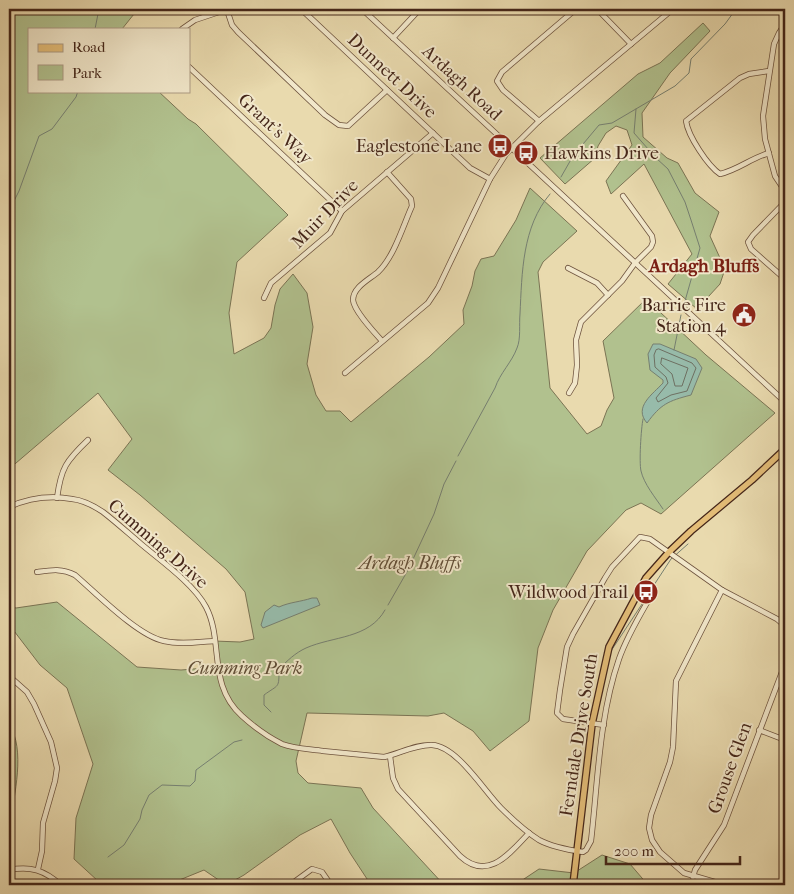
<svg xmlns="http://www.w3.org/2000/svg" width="794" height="894" font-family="'IM FELL French Canon',serif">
<rect width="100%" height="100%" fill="#e9daae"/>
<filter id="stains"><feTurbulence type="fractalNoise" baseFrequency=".004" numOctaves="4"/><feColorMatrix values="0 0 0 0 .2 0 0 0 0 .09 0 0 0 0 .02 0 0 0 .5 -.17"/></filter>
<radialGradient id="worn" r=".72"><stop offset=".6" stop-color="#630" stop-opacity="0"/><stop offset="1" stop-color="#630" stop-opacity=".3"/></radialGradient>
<g fill="#b1c18e" stroke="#7b7454">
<polygon points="9,9 138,9 122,29 29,29 29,91 158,91 188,119 196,124 288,215 237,262 229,313 234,354 264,338 271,328 275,305 280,289 293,274 307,293 313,327 307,364 316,395 326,411 340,411 351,422 429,357 464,324 463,310 472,286 475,271 481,259 494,256 516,220 530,188 577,231 543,262 538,272 550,388 587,434 601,426 607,410 614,398 603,341 646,299 706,355 775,413 661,514 641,503 626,510 587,551 553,610 538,648 529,721 490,751 473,731 444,713 428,716 307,713 296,761 298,773 308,783 361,788 373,808 444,885 371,885 350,853 331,819 300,835 244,875 226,885 204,870 177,881 152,885 114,885 98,881 74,859 76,818 93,764 67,688 40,665 11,627 9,620 9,606 16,608 57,602 137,667 181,670 218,667 214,641 240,642 254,639 245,592 226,569 140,495 108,470 132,439 98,393 9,469"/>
<polygon points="703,23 710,31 670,73 642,113 643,137 667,158 678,163 695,193 719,212 710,236 725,269 720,284 697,309 668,284 692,254 644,164 611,194 606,181 632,145 627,130 616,126 606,133 598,146 595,158 565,184 540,158 638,74 660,63"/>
<path d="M 9,724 C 26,750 14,795 10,824 L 9,826 Z"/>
<polygon points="602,855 630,864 648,885 515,885 539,869 574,873"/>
</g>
<g fill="#97bbaa" stroke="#767f70">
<path d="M 653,344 L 660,344 L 696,359 L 702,368 L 691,395 C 668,401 661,404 647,423 C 633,407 653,394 663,383 L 663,380 L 650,370 L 648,354 Z"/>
<path d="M 312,598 L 317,598 L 320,605 L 263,628 L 261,625 L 265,612 L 274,605 L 279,607 C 290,602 300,602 312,598 Z"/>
</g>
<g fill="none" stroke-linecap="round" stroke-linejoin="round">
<g stroke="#6e7062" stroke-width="1">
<polygon points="659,349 692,363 696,368 687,391 671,395 658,402 656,398 668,383 666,377 655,367 654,355 656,350"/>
<polygon points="662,358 688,368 682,386 675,386 672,374 661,364"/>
</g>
<g stroke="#767f70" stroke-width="1">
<polyline points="95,29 99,9"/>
<polyline points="636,109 634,133 656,158 668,169 685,202 691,220 700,248 685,301"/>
<polyline points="561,177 573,156 599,125 612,123 675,86 689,73 691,59 725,24 736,9"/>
<polyline points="9,211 19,191 39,136 52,129 76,97 78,91"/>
<polyline points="674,350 681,315"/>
<path d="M 643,419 C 641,429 639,462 641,471 C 644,484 655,497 663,509"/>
<path d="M 458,456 L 495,388 C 500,373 512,362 517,348 C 521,339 519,324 520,314 C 522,273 522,227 550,194"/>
<polyline points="652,588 671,559 688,544"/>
<polyline points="388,605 408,570 434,514 444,484 456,461"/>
<polyline points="611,651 650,592"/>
<path d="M 271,712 L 264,705 L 264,695 C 279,684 279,689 279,669 C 287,661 295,653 306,648 C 333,636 369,639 385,610"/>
<polyline points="108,857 124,845 140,819 142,810 149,795 162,785 190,786 195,781 196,770 234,742 242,740"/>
</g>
<defs>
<g id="minor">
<polyline points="301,9 470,168 490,179"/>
<polyline points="362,9 785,402"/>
<polyline points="597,9 631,44"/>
<polyline points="227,10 232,25 238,32 325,115 339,125 348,126 387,90"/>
<polyline points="785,24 779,33 774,44 763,116 765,139 775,176 785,191"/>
<polyline points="182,29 195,20 228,9"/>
<polyline points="393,38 420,9"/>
<polyline points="189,67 342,211"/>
<polyline points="539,121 503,90 497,81 502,72 576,9"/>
<path d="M 769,153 C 751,158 738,170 720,174 C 708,166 688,136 686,121 L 740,78 L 749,74 L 769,71"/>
<polyline points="785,202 753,235 748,242 751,249 785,279"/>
<polyline points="568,268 597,283 608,295"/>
<polyline points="264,298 271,283 330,233 342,211 433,133"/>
<path d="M 382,341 C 374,332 354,311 353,300 C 353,287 370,279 378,272 C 394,257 403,226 412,206 L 411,199 L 387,172"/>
<polyline points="345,373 428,303 438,288 490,179 506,154 539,121 673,9"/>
<polyline points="569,393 575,383 577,365 576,340 581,322 622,281 635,263 651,247 653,242 652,236 623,196"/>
<path d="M 57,498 C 61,468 66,461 88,440"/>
<path d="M 9,507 C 29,498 49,495 72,499 C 82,500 94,506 103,512 C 116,522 128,533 141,544 C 160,560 194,584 206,607 C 224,641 207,685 242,716 C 253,726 268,737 282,744 C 295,749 310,749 323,751 C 344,753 364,755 384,757 C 399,754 416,744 432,745 C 457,746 484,791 501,808 C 512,819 525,831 539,840 C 552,847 569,850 583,852 L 586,850 L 591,841 C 598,781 599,717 619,659 C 627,636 640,615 652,594 L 650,588 L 644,581"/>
<path d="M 37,572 C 51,570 62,568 75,575 C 96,593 138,636 164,641 C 180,645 198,642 214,641"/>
<polyline points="722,590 676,681 673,747 670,762 651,815 649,828 652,840 660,852 684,873 725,885"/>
<polyline points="9,676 27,692 34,704 51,742 57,768 55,781 43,823 42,851 38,869"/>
<polyline points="604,725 563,719 557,713 560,690 567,647 573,634 605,578 612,567 640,537 650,539 722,590 777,619 785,626"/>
<polyline points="759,730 785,740"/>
<path d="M 390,756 L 393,778 L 398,789 L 460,856 C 488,882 510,853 529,833"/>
<path d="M 9,870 C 31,866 44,870 61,885"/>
<polyline points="693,877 695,870 724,825 785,664"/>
<polyline points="290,885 312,869 322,872 331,885"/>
</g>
<polyline id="major" points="573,885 592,724 609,647 646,578 669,552 691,531 752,480 785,449"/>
</defs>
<use href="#minor" stroke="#6e533e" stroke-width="6"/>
<use href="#major" stroke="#452619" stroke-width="8"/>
<use href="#minor" stroke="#f1e7ca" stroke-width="4.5"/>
<use href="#major" stroke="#e4bd77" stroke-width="5.5"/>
</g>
<defs>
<symbol id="bus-disc" viewBox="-11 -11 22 22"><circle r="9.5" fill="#8f2418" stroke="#f1e7ca"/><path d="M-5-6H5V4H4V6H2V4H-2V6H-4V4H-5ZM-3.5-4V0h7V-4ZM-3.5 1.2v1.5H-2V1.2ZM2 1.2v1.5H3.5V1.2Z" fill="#fff"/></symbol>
<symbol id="civic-disc" viewBox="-11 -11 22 22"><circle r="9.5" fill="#8f2418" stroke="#f1e7ca"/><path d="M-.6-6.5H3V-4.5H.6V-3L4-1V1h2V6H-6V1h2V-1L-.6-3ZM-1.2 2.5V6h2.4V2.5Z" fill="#fff"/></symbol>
</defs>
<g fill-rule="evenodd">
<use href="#bus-disc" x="486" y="132" width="28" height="28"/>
<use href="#bus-disc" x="512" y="139" width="28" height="28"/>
<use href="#civic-disc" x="730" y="301" width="28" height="28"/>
<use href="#bus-disc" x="632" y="578" width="28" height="28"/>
</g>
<g text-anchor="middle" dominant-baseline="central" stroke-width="4" stroke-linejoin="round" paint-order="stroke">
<g font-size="18" fill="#452619" stroke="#f1e7ca">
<text transform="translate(392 76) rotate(43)">Dunnett Drive</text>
<text transform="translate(462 83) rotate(43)">Ardagh Road</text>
<text transform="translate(275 129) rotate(43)">Grant's Way</text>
<text transform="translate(325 214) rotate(-46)">Muir Drive</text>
<text transform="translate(158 544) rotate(41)">Cumming Drive</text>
<text transform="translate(579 735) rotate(-81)">Ferndale Drive South</text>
<text transform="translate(730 768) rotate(-70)">Grouse Glen</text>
</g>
<g font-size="18" fill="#452619" stroke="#f1e7ca" text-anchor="end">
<text x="482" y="146">Eaglestone Lane</text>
<text x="544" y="153" text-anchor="start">Hawkins Drive</text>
<text x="726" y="305">Barrie Fire<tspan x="726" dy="21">Station 4</tspan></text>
<text x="628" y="592">Wildwood Trail</text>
</g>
<g font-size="18" font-style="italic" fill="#604d36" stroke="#f1e7ca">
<text x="410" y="563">Ardagh Bluffs</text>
<text x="245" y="668">Cumming Park</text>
</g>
<g font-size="19" font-weight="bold" fill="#7a1f14" stroke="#f1e7ca">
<text x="704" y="266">Ardagh Bluffs</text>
</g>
</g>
<rect width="794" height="894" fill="none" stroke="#e9daae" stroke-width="30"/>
<rect x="10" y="10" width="774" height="874" fill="none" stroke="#452619" stroke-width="2.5"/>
<rect x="15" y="15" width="764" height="864" fill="none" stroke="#452619"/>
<rect x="28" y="28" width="162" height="65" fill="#f1e7ca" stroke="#ac9a83"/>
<rect x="38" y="44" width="25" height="8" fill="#e4bd77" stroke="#ac9a83"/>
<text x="72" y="52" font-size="15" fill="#452619">Road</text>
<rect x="38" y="65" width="25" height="15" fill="#b1c18e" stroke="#ac9a83"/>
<text x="72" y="78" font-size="15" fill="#452619">Park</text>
<path d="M606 856v8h134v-8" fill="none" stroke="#452619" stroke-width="2.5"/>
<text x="614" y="856" font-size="15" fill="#452619" stroke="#f1e7ca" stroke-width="4" paint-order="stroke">200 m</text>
<rect width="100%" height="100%" filter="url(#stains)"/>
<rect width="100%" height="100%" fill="url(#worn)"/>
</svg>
